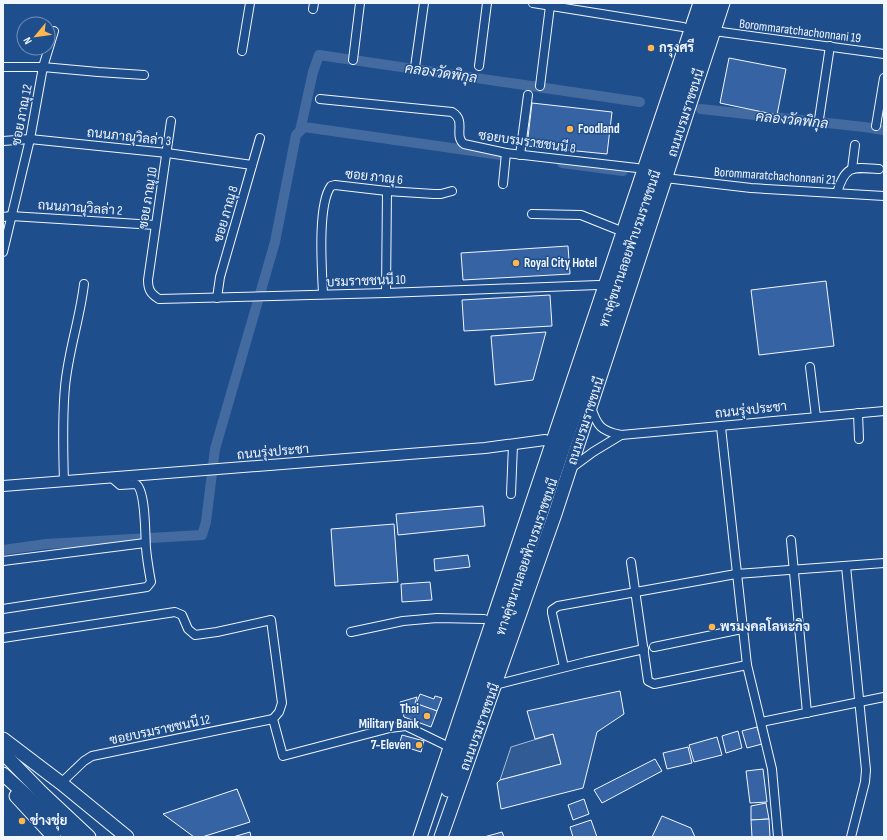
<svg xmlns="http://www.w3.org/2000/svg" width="887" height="840" font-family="'Sofia Sans Condensed',Sarabun,sans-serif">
<rect width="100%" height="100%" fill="#1f4e8c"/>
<polygon fill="#305b95" stroke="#a8bbd7" points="553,734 561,764 500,780 511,747"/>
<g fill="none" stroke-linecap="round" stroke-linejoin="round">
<g stroke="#446ba0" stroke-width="10">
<polyline points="701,109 864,127 884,130"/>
<polyline points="300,131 313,72 319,55 640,102"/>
<polyline points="562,163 623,171"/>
<polyline points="3,550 46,544 202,535 206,522 215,449 275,242 296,135 304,127 501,155"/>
</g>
</g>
<g fill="#3563a3" stroke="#f2f6ff">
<polygon points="729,58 786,69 777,115 720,103"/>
<polygon points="532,103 612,112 607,154 527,146"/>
<polygon points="568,246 570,274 463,280 461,253"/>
<polygon points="826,281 834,346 759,355 751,290"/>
<polygon points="550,295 552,326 464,331 462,300"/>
<polygon points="546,332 533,380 495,385 491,336"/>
<polygon points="483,506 485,526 398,535 396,514"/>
<polygon points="394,524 398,582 335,586 331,529"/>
<polygon points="468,555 470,567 435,571 434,559"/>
<polygon points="430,582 432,600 402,602 401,584"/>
<polygon points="620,691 624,714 597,732 583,788 501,809 497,783 500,780 561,764 553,734 535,739 527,711"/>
<polygon points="420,694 434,699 435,696 442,698 437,711 416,704"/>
<polygon points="417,697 415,703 437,711 431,727 404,717 400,702"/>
<polygon points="757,727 762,744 747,748 742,731"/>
<polygon points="738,731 742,748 726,753 722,736"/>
<polygon points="402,735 424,741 421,752 399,745"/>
<polygon points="717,737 722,755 694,762 689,745"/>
<polygon points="688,747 692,763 667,769 663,753"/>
<polygon points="655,759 662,771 602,803 594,790"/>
<polygon points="763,769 767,802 750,803 746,771"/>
<polygon points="237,789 250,822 202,837 194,837 163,814"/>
<polygon points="584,799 589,814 573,820 568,805"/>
<polygon points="766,803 769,819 751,820 751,806"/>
<polygon points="662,816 691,828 695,837 652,837"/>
<polygon points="769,819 770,837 752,837 751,820"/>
<polygon points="591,820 597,837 573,837 570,827"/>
<polygon points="250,832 251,837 233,837"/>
<polygon points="502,832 504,837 484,837"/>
</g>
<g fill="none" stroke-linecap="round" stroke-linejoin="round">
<defs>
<g id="minor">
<polyline points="533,3 683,27"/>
<polyline points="313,9 314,3"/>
<polyline points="714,31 884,54"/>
<polyline points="242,51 250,3"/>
<polyline points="353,60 360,3"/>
<polyline points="479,66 487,3"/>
<polyline points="3,67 43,67 98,72 144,75"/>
<polyline points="415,67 424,3"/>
<polyline points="540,86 550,6"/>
<path d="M 320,99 L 452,112 C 467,121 453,135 464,144 L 506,153 L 637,168"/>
<polyline points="819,119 830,46"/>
<path d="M 171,121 L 148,280 C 148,290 151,294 159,299 L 386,293 L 598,285"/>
<polyline points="876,126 884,78"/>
<polyline points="3,141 30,139 167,153 252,165"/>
<polyline points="520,155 528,95"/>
<polyline points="852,169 855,145"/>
<polyline points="665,178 751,188 884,196"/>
<polyline points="503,184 506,153"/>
<path d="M 837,193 C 845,165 852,167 879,169"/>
<polyline points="532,214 581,215 616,229"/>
<polyline points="3,217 11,216 155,225"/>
<polyline points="3,252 30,139 43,67 54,31"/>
<polyline points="386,293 387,191"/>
<path d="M 323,294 C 322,270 317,205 331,186 L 335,185 L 387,191 L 434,194 L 441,194 L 452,191"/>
<polyline points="217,298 220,277 260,138"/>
<polyline points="810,367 816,417"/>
<path d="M 591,407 C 597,426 601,431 621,435 L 884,411"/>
<polyline points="858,413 859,439"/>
<polyline points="721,427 747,665 772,769 778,837"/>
<polyline points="570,469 593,452 621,435"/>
<path d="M 64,482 C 63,450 62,419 65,387 C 68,352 80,319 84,284"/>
<polyline points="511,494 513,445"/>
<polyline points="791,540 807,713"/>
<polyline points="3,561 145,543"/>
<polyline points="631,562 648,681 654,684 747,665"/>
<polyline points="846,566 866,770 865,782 851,837"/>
<path d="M 3,609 L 147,587 L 151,582 C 149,571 147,560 146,548 C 145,536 146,491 136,484 L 120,485 L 112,478"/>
<polyline points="351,632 403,621 437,618 484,619"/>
<polyline points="3,638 175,612 182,615 188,629 195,635 217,632 271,620 282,703 279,712 273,719 283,756 390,728 406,726 443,744"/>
<polyline points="654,647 742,629"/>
<polyline points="564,667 552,613 552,610 558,606 736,574 884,563"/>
<polyline points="495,685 586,662 644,649"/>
<polyline points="761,722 884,697"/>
<polyline points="61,783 84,761 92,756 273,719"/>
</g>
<polyline id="tertiary" points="3,486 485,448 545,440"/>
<g id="primary">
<polyline points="3,739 61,783 127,837"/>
<polyline points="3,753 42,793 89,837"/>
<polyline points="3,774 72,837"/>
<polyline points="448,790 713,3"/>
<polyline points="16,796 54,837"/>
<polyline points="420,837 700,3"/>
<polyline points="441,837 555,514 723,3"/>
</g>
</defs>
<use href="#minor" stroke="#f2f6ff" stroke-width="10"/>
<use href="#tertiary" stroke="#f2f6ff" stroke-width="12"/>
<use href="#primary" stroke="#f2f6ff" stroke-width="15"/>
<use href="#minor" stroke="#1f4e8c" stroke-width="8"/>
<use href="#tertiary" stroke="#1f4e8c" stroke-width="10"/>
<use href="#primary" stroke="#1f4e8c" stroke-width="13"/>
</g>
<g fill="#ffb74d" stroke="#1f4e8c" stroke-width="1.5">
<circle cx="651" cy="48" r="4"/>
<circle cx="570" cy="129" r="4"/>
<circle cx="516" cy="263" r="4"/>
<circle cx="712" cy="627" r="4"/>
<circle cx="427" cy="716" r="4"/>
<circle cx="419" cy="745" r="4"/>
<circle cx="22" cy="821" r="4"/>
</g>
<g text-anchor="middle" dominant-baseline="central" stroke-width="3" stroke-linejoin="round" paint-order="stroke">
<g font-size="13" fill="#f2f6ff" stroke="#1f4e8c">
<text transform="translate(800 31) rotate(7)">Borommaratchachonnani 19</text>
<text transform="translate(686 113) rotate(-72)">ถนนบรมราชชนนี</text>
<text transform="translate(22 115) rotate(-79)">ซอย ภาณุ 12</text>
<text transform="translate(129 137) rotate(6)">ถนนภาณุวิลล่า 3</text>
<text transform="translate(527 142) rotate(8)">ซอยบรมราชชนนี 8</text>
<text transform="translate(775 176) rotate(4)">Borommaratchachonnani 21</text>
<text transform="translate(374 177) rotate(6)">ซอย ภาณุ 6</text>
<text transform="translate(148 198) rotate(-81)">ซอย ภาณุ 10</text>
<text transform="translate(80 208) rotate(4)">ถนนภาณุวิลล่า 2</text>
<text transform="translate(226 214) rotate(-74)">ซอย ภาณุ 8</text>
<text transform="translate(630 249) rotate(-71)">ทางคู่ขนานลอยฟ้าบรมราชชนนี</text>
<text transform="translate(366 281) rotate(-2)">บรมราชชนนี 10</text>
<text transform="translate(751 410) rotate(-6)">ถนนรุ่งประชา</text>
<text transform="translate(586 421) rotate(-72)">ถนนบรมราชชนนี</text>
<text transform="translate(273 452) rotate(-5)">ถนนรุ่งประชา</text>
<text transform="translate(527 557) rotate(-71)">ทางคู่ขนานลอยฟ้าบรมราชชนนี</text>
<text transform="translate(480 727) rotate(-70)">ถนนบรมราชชนนี</text>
<text transform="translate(160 730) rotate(-12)">ซอยบรมราชชนนี 12</text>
</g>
<g font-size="13" font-weight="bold" fill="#f2f6ff" stroke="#1f4e8c" text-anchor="start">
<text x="659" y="48">กรุงศรี</text>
<text x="578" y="129">Foodland</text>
<text x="524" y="263">Royal City Hotel</text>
<text x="720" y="627">พรมงคลโลหะกิจ</text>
<text x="419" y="709" text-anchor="end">Thai<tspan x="419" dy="15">Military Bank</tspan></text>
<text x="411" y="745" text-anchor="end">7-Eleven</text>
<text x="30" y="821">ช่างชุ่ย</text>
</g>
<g font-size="14" font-style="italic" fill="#f2f6ff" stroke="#1f4e8c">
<text transform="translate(441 73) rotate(8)">คลองวัดพิกุล</text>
<text transform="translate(792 120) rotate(6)">คลองวัดพิกุล</text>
</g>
</g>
<rect width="887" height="840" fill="none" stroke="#f2f6ff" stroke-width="8"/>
<g transform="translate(36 36) rotate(241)"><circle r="19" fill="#1f4e8c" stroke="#7391ba"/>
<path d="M0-3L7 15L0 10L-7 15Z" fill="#ffb74d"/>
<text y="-6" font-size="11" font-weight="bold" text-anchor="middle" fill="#f2f6ff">N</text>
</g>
</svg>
